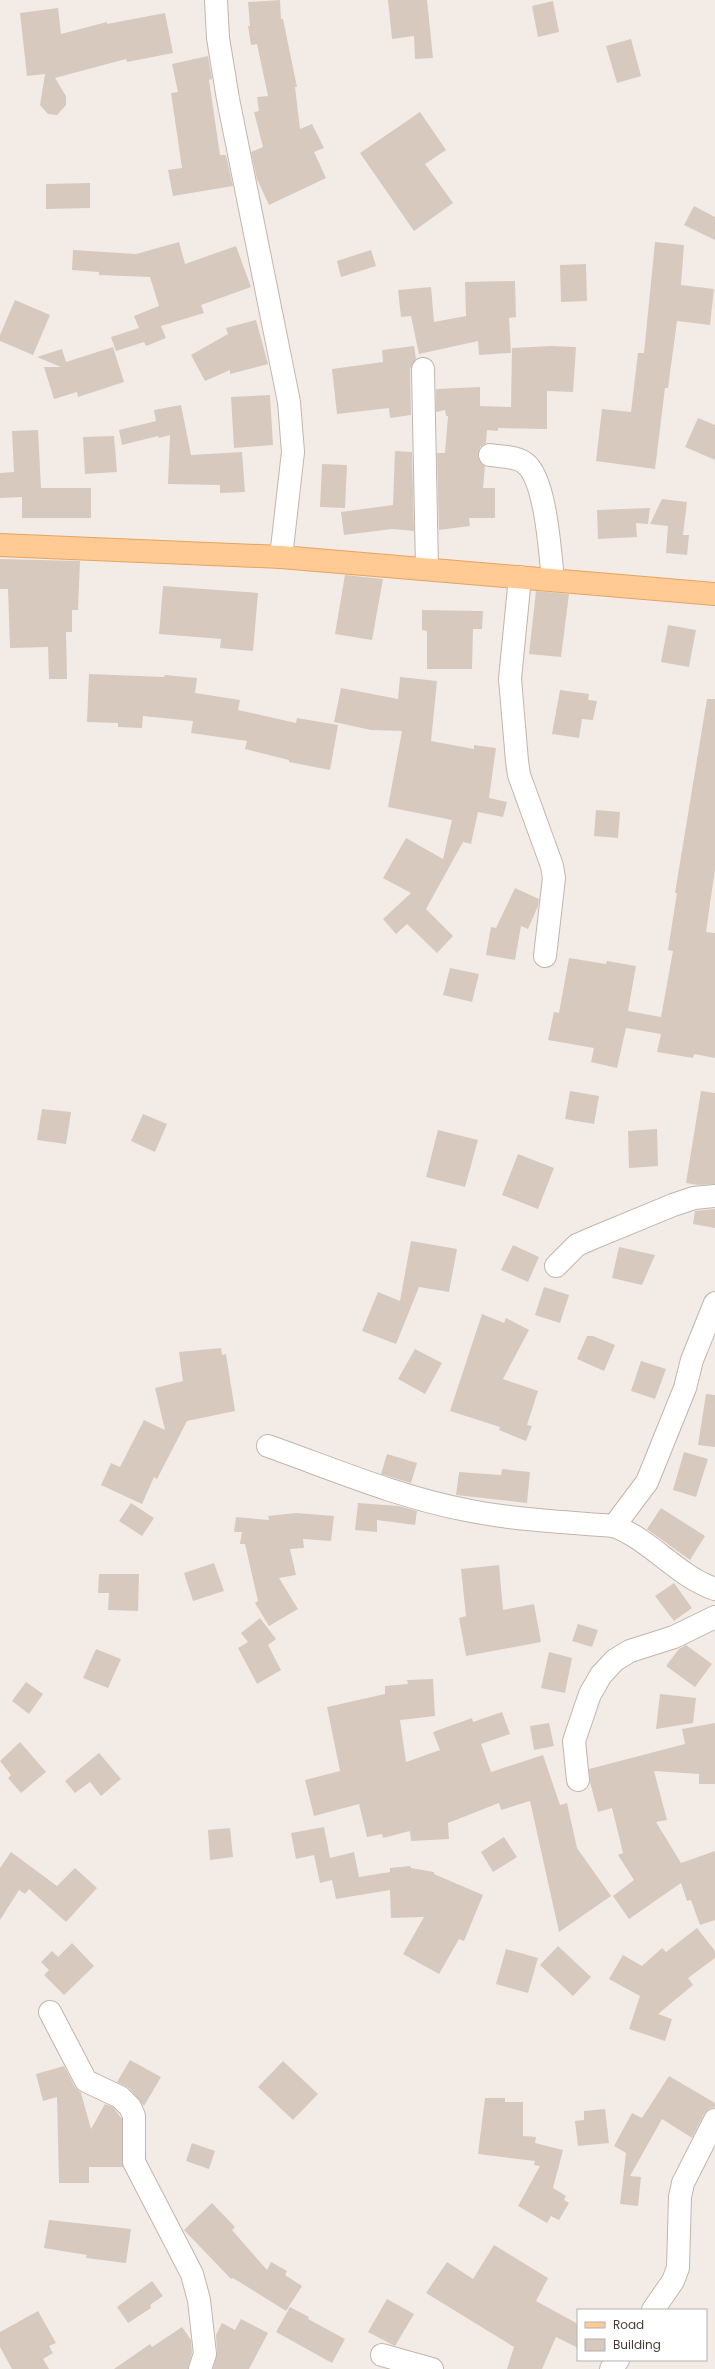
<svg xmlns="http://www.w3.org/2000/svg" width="715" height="2369" font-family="Poppins,sans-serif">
<rect width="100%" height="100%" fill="#f3ece6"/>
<g fill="#d8c9be">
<polygon points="280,0 281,19 283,19 297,87 295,87 300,129 312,124 324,148 314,152 326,178 269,205 257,179 251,152 263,147 254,112 259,111 257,97 268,96 257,44 251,45 248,26 250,26 248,2"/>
<polygon points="388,0 427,0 433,58 415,59 414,36 392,39"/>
<polygon points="553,1 559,32 538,37 532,6"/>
<polygon points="58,8 61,34 107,22 107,24 165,13 173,53 127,62 126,59 55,78 66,96 66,105 57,115 48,114 40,105 45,74 27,76 20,13"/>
<polygon points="631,39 641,76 617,83 606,46"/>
<polygon points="208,56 212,79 209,80 220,155 226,155 233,186 173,196 168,170 182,168 171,93 178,92 172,64"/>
<polygon points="420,112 446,150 425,164 453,203 414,231 360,153"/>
<polygon points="90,183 90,208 46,209 46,184"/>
<polygon points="694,206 715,217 715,240 684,225"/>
<polygon points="179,242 185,264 236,246 251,287 201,305 204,313 161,326 166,338 146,346 144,342 116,351 111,337 139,328 134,316 159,306 150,277 99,275 99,272 72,270 73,250 136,254"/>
<polygon points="655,242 684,245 681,285 714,289 710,325 677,321 668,388 665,388 655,469 596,461 602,409 631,412 638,353 644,353"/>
<polygon points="371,250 376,266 341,277 337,261"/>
<polygon points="586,264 587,301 561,302 560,265"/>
<polygon points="515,281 516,317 509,318 511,353 479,355 478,341 419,354 411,316 401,317 398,290 431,287 434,322 466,316 465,282"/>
<polygon points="15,300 50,315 33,355 0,341 0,335"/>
<polygon points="256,320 268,364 230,374 230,370 205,381 191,355 228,334 226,328"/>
<polygon points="414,346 416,359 410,369 411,415 390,418 389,408 337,414 332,369 383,362 382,350"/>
<polygon points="551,346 576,347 573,392 547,391 547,429 498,428 498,431 487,430 486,443 480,447 478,454 479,460 485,466 483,488 495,488 495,518 469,518 470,526 439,530 437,453 445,453 448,416 446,416 445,410 436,412 436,389 480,387 480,406 511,407 512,348"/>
<polygon points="113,347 124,382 78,397 77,392 54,399 44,367 61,367 37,357 62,349 66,362"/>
<polygon points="270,395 273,445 234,448 231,397"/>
<polygon points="181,405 191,455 242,452 245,492 220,493 220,485 168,484 170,435 159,438 158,436 122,445 119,430 156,421 154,410"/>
<polygon points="698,418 715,425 715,460 685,447"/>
<polygon points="38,430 41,488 91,488 91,518 22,518 22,497 0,498 0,473 14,472 12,431"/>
<polygon points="114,436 117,472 85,474 83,437"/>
<polygon points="395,451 412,452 414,531 392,529 344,535 341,512 393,505"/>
<polygon points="322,464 347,465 345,508 320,507"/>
<polygon points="662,499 687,502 683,535 689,535 687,555 666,553 668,526 650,524"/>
<polygon points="650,508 648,524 636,523 637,537 598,539 597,510"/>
<polygon points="0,559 80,561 78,610 72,610 72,632 66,632 67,679 49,679 48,647 10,648 8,589 0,589"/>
<polygon points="345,575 383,579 372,640 335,634"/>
<polygon points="163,586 258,593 253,651 220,648 221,639 159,634"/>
<polygon points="536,591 569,594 561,657 529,654"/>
<polygon points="422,610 483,611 482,629 473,629 472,669 427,669 427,631 422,630"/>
<polygon points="668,625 696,630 689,667 661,662"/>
<polygon points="89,674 164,677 165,675 197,678 195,693 240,700 238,710 296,723 297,718 338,725 330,770 289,762 289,760 245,749 247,741 191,733 193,721 143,716 142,728 118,727 118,723 87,722"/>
<polygon points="400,677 437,681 431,741 474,749 474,745 496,748 489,798 507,802 503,817 478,812 471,844 463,842 426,909 453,936 437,953 407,924 396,934 383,919 411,893 383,878 406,838 443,859 452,820 388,807 402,731 371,730 334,722 341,688 398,699"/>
<polygon points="560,690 589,694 588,700 597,701 593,720 582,719 579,738 552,734"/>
<polygon points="707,699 715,699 715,869 706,932 715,933 715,1058 694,1054 693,1058 657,1052 661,1034 626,1028 617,1068 591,1062 594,1048 548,1040 554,1012 559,1013 569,958 606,964 607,961 636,966 628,1011 661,1017 673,951 668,950 677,893 675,893"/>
<polygon points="596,810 620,812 618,838 594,836"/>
<polygon points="515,888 539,899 538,906 528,929 521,926 515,960 486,955 491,927 496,928"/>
<polygon points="450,968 479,974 472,1002 443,995"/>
<polygon points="570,1091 599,1096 594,1124 565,1119"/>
<polygon points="701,1091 715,1093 715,1184 698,1185 686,1183"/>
<polygon points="42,1109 71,1112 66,1144 37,1140"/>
<polygon points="143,1114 167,1124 155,1152 131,1141"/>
<polygon points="657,1129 658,1166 629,1168 628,1131"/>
<polygon points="438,1130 478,1140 465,1187 426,1177"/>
<polygon points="518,1154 554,1168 538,1209 502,1195"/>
<polygon points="715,1209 715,1228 693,1224 695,1211"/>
<polygon points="411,1241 457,1249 449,1292 419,1287 396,1344 362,1331 378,1292 400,1301"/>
<polygon points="513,1245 539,1257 528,1282 501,1270"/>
<polygon points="619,1247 655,1255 642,1285 612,1278"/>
<polygon points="544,1287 569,1295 560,1323 535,1315"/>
<polygon points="482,1314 504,1323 506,1318 529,1330 503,1379 538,1391 527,1425 532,1426 526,1441 499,1430 500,1427 450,1411"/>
<polygon points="587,1336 593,1336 615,1345 604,1371 577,1359"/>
<polygon points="221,1348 222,1355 226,1354 235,1411 187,1421 157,1479 154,1477 142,1504 101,1485 111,1463 120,1467 144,1420 165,1430 155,1388 183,1381 179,1352"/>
<polygon points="415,1349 442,1363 425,1394 398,1379"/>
<polygon points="641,1361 666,1369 655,1399 631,1391"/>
<polygon points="706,1394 715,1395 715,1447 698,1445"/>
<polygon points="684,1452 708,1459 696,1497 673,1490"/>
<polygon points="387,1454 417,1463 411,1483 381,1474"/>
<polygon points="502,1469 530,1472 527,1503 456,1495 459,1472 501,1475"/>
<polygon points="131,1503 154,1518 142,1536 119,1521"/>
<polygon points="358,1503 399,1506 417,1511 415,1525 377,1520 377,1532 355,1530"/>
<polygon points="661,1508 705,1536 690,1560 647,1529"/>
<polygon points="296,1513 334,1516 331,1541 303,1539 304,1548 290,1549 296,1575 279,1578 298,1609 269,1626 255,1603 258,1601 245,1544 240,1544 242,1532 234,1532 236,1517 269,1520 268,1516"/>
<polygon points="214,1563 224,1591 193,1601 184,1573"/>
<polygon points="499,1565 503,1610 534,1604 541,1642 466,1656 459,1618 466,1616 461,1569"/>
<polygon points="99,1574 139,1574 138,1611 108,1610 109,1593 98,1593"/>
<polygon points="674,1583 692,1608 674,1621 655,1596"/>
<polygon points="260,1618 276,1639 268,1645 281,1670 257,1684 238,1648 248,1642 241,1633"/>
<polygon points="578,1624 598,1630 592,1647 572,1641"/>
<polygon points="686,1645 712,1664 695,1687 666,1666 679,1649"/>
<polygon points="96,1649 121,1659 108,1688 83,1678"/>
<polygon points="549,1652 572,1658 565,1693 541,1688"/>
<polygon points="433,1679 435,1716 400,1720 406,1762 440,1750 433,1732 472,1718 473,1722 502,1712 510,1734 481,1744 491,1772 543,1755 560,1805 567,1803 577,1848 611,1896 559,1932 530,1801 501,1810 499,1803 448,1823 449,1839 411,1841 410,1831 383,1838 382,1834 367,1837 359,1804 314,1816 305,1780 340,1771 327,1707 385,1694 385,1686 408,1684 407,1680"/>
<polygon points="26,1682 43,1694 29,1714 12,1701"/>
<polygon points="660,1694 696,1698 693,1723 656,1729"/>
<polygon points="549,1723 554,1746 534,1750 530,1726"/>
<polygon points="715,1723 715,1784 699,1784 699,1774 654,1771 667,1820 656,1822 681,1863 715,1851 715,1920 700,1925 691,1900 687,1901 681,1883 629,1919 613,1896 634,1880 618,1855 623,1853 612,1808 598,1812 590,1782 589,1769 685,1744 682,1729"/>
<polygon points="20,1742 46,1772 21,1793 8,1778 11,1775 0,1761"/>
<polygon points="99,1753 121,1779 101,1796 90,1782 75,1793 65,1781"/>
<polygon points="324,1827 330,1858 354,1852 359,1877 390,1872 390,1868 410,1866 411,1868 434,1872 434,1874 483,1895 464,1941 459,1939 439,1974 403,1954 424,1917 391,1918 390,1890 336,1899 332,1880 320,1883 314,1855 296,1859 291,1833"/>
<polygon points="230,1828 233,1857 210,1860 208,1830"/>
<polygon points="504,1837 517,1857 493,1872 481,1852"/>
<polygon points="11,1852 57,1886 75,1868 97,1888 66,1922 29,1889 25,1894 19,1890 0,1920 0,1868"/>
<polygon points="697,1928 715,1951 715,1958 688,1978 693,1985 658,2014 672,2019 665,2041 629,2029 640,1996 609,1979 623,1955 642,1966 662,1948 666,1952"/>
<polygon points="72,1943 94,1966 64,1995 44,1975 49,1970 41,1962 52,1951 58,1957"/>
<polygon points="558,1946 591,1977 573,1996 540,1965"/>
<polygon points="506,1949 538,1958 528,1993 496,1984"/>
<polygon points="130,2060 161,2077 144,2106 129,2088 117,2082"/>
<polygon points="283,2061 318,2094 293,2120 258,2087"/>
<polygon points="64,2066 75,2087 81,2093 91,2129 105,2104 113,2107 122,2119 123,2167 89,2167 89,2183 59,2183 57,2097 43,2101 36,2074"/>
<polygon points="669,2076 715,2103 715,2107 709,2109 704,2114 692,2138 662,2119 630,2176 641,2177 638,2206 620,2204 626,2153 614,2146 632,2113 642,2118"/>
<polygon points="485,2098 505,2098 505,2102 523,2102 523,2136 536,2137 535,2143 563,2150 553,2188 566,2196 564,2200 569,2203 559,2220 551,2216 547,2223 518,2206 540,2166 534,2165 535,2161 478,2154"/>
<polygon points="605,2109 609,2143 578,2146 575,2121 584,2120 584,2111"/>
<polygon points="192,2143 215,2151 209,2169 186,2161"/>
<polygon points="212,2203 235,2227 232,2230 267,2270 271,2262 287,2271 285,2275 302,2286 286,2311 233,2278 231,2279 184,2230"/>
<polygon points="49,2220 131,2229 126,2263 86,2258 87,2255 44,2248"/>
<polygon points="494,2245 548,2278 536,2301 578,2324 578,2348 556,2337 542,2369 507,2369 514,2347 426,2293 447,2262 473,2279"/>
<polygon points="152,2281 163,2296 150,2305 151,2308 128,2323 117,2307"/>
<polygon points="387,2299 414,2314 395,2346 368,2332"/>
<polygon points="290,2307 309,2317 308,2319 345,2339 332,2363 276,2332"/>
<polygon points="38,2311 56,2343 49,2346 53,2353 43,2359 49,2369 12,2369 0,2347 0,2332"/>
<polygon points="241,2319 268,2333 249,2369 213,2369 217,2353 216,2335 222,2323 235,2330"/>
<polygon points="182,2327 191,2340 192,2353 188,2369 114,2369 150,2344 152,2347"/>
</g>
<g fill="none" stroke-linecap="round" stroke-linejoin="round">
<defs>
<g id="minor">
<polyline points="216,0 218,38 228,99 289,402 293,452 281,557"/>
<polyline points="423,369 427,569"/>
<path d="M 490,455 C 502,457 517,456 526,464 C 546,481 550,552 553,580"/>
<polyline points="520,577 510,679 517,761 519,775 552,866 554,878 545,956"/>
<polyline points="556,1266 577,1245 593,1238 673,1205 694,1198 715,1196"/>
<path d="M 268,1446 C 333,1469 398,1497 466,1510 C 515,1520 565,1522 614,1526 C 651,1540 677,1576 715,1589"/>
<polyline points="614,1526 647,1482 685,1388 692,1360 715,1303"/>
<polyline points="578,1780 574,1741 590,1694 601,1675 615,1660 630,1651 674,1637 715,1617"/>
<polyline points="50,2012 86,2081 120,2097 130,2107 134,2116 134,2162 192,2274 199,2300 205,2354 200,2369"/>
<polyline points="653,2310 673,2281 678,2268 680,2197 683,2183 715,2120"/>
<polyline points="382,2355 432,2369"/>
<polyline points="611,2369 618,2360"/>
</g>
<polyline id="major" points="0,545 281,557 715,594"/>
</defs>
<use href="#minor" stroke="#c2b5ab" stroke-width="24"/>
<use href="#major" stroke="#e7a360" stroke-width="24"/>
<use href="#minor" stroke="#fff" stroke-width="22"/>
<use href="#major" stroke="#ffca93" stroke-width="22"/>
</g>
<rect x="577" y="2309" width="130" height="52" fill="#ffffff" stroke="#b5b1ae"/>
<rect x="585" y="2322" width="20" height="6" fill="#ffca93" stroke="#b5b1ae"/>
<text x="613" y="2329" font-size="12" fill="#463c35">Road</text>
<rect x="585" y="2339" width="20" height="12" fill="#d8c9be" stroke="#b5b1ae"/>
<text x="613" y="2349" font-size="12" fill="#463c35">Building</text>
</svg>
